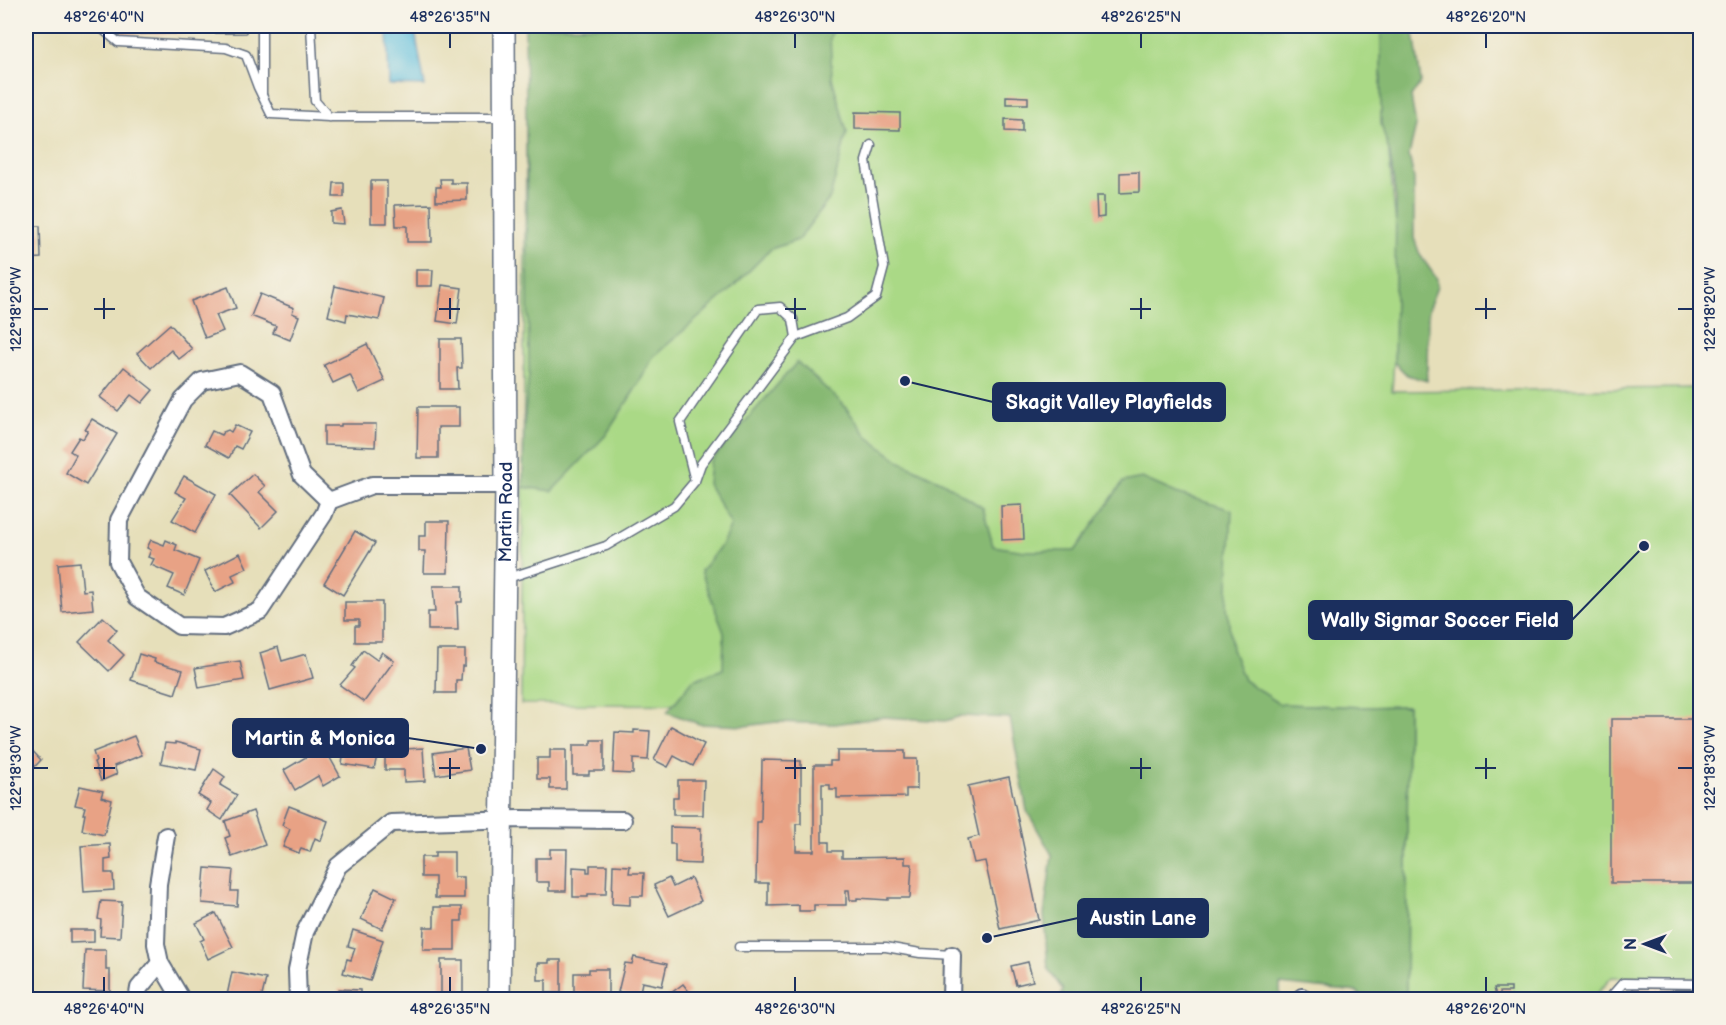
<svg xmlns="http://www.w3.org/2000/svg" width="1726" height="1025" font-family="'Balsamiq Sans',sans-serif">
<rect width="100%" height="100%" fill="#f7f3e8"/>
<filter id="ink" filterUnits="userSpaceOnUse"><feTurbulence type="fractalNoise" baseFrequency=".0167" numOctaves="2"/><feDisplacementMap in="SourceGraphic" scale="12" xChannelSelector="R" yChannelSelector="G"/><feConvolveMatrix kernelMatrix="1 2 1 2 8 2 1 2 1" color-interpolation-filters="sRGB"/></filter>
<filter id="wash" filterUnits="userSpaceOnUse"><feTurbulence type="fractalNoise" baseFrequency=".008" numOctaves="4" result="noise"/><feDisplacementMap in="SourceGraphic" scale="24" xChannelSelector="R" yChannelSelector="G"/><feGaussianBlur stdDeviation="1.35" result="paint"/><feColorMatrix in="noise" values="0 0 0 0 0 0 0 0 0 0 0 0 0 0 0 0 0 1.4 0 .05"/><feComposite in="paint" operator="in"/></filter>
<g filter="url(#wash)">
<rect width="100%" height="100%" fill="#e6dfba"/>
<polygon fill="#aad986" stroke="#628472" stroke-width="1.5" points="527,26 1390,26 1389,156 1400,264 1392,391 1700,388 1700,978 1612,977 1592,999 1406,999 1408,706 1363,707 1280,704 1244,680 1231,706 521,704"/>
<g fill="#87b973" stroke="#517468" stroke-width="1.5">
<polygon points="525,26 835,26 830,37 832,78 847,132 830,198 798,240 771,249 726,294 653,357 639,383 606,435 552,491 523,487 524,423 529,374"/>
<polygon points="1381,26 1413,26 1421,82 1411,97 1416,126 1409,155 1414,179 1414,238 1420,255 1437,279 1437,287 1428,310 1427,381 1407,375 1394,362 1396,200 1390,155 1381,124"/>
<polygon points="797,362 843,404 869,438 901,462 943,482 983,508 993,546 1025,551 1075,551 1123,482 1142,478 1176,493 1232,510 1227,606 1232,649 1244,680 1280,704 1363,707 1408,706 1406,999 1361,999 1358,992 1280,984 1280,999 1060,999 1063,990 1048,969 1044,915 1052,855 1027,811 1010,718 961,716 945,721 884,717 835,724 776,722 745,726 699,724 667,712 693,680 723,669 724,633 701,571 722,544 731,525 708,484 710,462"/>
</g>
<polygon fill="#60c0de" stroke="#3e789e" stroke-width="1.5" points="387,26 414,26 425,86 389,85"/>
<g id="blocks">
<g fill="#e8a285">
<polygon points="122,26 246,26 246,33 122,34"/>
<polygon points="1006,96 1028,97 1028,104 1006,104"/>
<polygon points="855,112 900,113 900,130 855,129"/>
<polygon points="1005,119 1022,120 1022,132 1005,131"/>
<polygon points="1139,172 1139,192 1120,193 1120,173"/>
<polygon points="440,179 451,179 451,183 467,183 467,200 436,201 436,187 441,187"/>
<rect x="371" y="181" width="16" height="42"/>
<polygon points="334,183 344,183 344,197 333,197"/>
<polygon points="1096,196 1104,196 1104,217 1097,218"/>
<polygon points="431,204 432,242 407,242 407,226 396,226 395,205"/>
<polygon points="342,210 344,224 331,223 331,212"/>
<polygon points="26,220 29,220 29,226 40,226 41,258 26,259"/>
<polygon points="416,270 433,270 432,286 416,286"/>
<polygon points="442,285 462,288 457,324 437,321"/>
<polygon points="335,286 384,298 379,320 347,314 346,321 328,316"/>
<polygon points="228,287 236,308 216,315 223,331 205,338 191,301"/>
<polygon points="260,294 294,308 292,313 299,316 290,340 273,333 276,326 251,316"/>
<polygon points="170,324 192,349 179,359 171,350 151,368 137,353"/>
<polygon points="440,339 461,339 462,368 457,368 458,389 440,389"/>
<polygon points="367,344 385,381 359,393 350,375 333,383 324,365"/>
<polygon points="124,367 153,390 142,403 131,395 118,411 100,397"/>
<polygon points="418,407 459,407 459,427 438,427 438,458 417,458"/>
<polygon points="92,419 117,434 86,485 66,473 76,455 70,451 79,437 83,439 88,431 85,430"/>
<polygon points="341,424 376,424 375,447 324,445 324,426 341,426"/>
<polygon points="235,425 250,432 241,449 235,446 229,458 205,445 212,431 221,435 223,432 228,430 231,432"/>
<polygon points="253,474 265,486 259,492 278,511 261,528 230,495"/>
<polygon points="184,476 216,494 195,533 172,520 186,498 175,492"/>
<polygon points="1022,505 1024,539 1002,540 1001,506"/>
<polygon points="426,521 449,521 448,573 424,573 425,551 419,551 419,536 426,536"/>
<polygon points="355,531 375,543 343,595 324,583"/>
<polygon points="151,540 164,545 166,540 177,545 175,550 199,560 184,595 168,588 174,575 151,565 154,559 148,557 151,550 147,548"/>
<polygon points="240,553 247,568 232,575 235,582 215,592 205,571"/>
<polygon points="80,562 83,591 91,590 93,609 62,612 58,564"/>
<polygon points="433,586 462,586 462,602 457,602 458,630 428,630 428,612 435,612"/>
<polygon points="345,602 382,602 382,642 355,642 355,626 359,626 359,620 345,620"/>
<polygon points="103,617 117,630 108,640 124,655 109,671 79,642"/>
<polygon points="278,647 282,661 306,654 313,678 270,690 260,653"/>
<polygon points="363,650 377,660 382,652 394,661 364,702 340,685 355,668 352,666"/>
<polygon points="437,650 465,650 465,666 462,666 461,680 456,680 456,693 436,693"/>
<polygon points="139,654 155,659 154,662 183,670 175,694 131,680"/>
<polygon points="240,661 244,680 199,688 195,668"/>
<rect x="1611" y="719" width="89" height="164"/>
<polygon points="671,726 704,744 693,766 674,756 668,767 654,760"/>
<polygon points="634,730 650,731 648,760 633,759 633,774 613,773 615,732 634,733"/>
<polygon points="134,736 142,755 114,766 117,774 101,781 94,762 96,761 93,752"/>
<polygon points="318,736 340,776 323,786 318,776 295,790 284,770 311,754 305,743"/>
<polygon points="591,740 604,740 604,771 589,771 589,775 573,775 573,745 591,745"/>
<polygon points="341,741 379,747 374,769 342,764 343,757 337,755"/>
<polygon points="175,742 201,749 196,770 161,763 165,743 175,744"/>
<polygon points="26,744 41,760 26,776"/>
<polygon points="423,748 425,781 404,782 404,770 385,770 385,750"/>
<polygon points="466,748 470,770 436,775 433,753"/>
<polygon points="550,750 566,750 566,789 550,789 550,779 537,779 537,758 550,758"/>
<polygon points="837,751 905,751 905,759 917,759 917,789 906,789 906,797 837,798 837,789 830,789 830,784 822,784 822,842 829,842 829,851 842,851 842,858 905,857 905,864 912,864 910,898 888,898 888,900 857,898 857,900 850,900 849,890 846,890 846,905 814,905 814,911 799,911 799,905 768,906 768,883 756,883 757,822 761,822 762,760 801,761 801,824 796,824 796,851 814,851 814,765 830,765 830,761 837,761"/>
<polygon points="214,769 225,777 220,785 237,795 222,820 207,810 211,803 198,795"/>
<polygon points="1009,777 1039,920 1000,929 985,861 974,863 968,839 979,836 968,786"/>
<polygon points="678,780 704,780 703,815 673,815 673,797 678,797"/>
<polygon points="80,786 103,791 101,797 112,800 104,835 82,830 85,814 83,814 85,807 75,805"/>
<polygon points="289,806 328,821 321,841 315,838 310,852 301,849 299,853 283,847 290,829 282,825"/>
<polygon points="253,811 265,845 232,857 225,838 230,836 225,821"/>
<polygon points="670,827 701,828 700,864 675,863 675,844 670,844"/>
<polygon points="110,844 111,859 105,860 105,873 113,873 114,890 84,892 81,846"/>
<polygon points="550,849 567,849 566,891 549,891 549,882 536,882 536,858 550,858"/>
<polygon points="435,852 454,852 454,877 464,877 464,898 435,898 435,877 421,877 421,857 435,857"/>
<polygon points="590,865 607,865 606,894 588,894 588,897 573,897 573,867 587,868 587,872 590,872"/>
<polygon points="613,865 630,866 629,873 644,873 643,896 630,896 630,905 612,904"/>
<polygon points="205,868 233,870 231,891 238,891 237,906 202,903"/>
<polygon points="669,878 673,887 691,878 701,901 669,916 654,885"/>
<polygon points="375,888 396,898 382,929 361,919"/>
<polygon points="101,901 122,902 120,937 100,936 101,920 98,919"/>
<polygon points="434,907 462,907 462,921 455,921 455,950 423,950 424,927 434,927"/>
<polygon points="216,913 233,947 208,959 200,941 204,939 196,923"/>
<polygon points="70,930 94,930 94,942 70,943"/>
<polygon points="353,930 383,940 370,981 343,973 347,959 351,960 355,948 348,946"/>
<polygon points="85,950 106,950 106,970 110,970 110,991 83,990"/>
<polygon points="634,957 667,964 662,986 642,982 639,997 618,992 625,963 632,964"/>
<rect x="441" y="960" width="22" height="34"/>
<polygon points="549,960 561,960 561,993 546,993 546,980 538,980 538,963 549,963"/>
<polygon points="1028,962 1033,981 1016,985 1011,966"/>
<polygon points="589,969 608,969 608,994 574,993 574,973 589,973"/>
<polygon points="232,972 266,979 261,1000 247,997 247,1000 226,1000"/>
<polygon points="683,984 690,993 685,997 688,1000 662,1000"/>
<polygon points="1494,988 1511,988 1511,992 1500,992 1500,996 1511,996 1511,1000 1494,1000 1494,996 1496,996"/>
<polygon points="1633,988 1700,989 1699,1000 1633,1000"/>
<polygon points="339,989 360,990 360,1000 338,1000"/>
<polygon points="870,992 889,992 889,1000 869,1000"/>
</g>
</g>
</g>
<g filter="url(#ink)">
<use href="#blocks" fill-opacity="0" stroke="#626d7e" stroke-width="1.5"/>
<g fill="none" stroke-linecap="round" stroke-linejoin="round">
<defs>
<g id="service">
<polyline points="99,26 118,42 226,48 246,55 258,87 271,114 329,117 504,117"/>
<polyline points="262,26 262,94"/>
<polyline points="311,26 315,101 329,117"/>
<polyline points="796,337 847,318 876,297 884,267 866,161 871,145"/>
<polyline points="505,579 606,546 674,506 695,481 701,464 796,337 793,319 780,307 758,309 680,422 695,481"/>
<polyline points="739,947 886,947 920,953 952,955"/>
<polyline points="1608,1000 1623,983 1700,984"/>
</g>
<g id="minor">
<polygon points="240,373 272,393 302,475 329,501 324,514 260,611 224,627 179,626 137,597 118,562 119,520 183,400 202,381"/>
<polyline points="329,501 372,485 506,485"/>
<polyline points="166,836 158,884 156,944 160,963 182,1000"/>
<polyline points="137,1000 139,988 160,963"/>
<polyline points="298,1000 297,970 305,932 338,866 391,823 519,819 623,820"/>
<polyline points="951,1000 952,955"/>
<polyline points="1302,1000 1302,997"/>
</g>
<g id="tertiary">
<path id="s1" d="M 499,1000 L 506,485 L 504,26"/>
</g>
</defs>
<use href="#service" stroke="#626d7e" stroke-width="11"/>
<use href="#minor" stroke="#626d7e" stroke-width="20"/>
<use href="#tertiary" stroke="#626d7e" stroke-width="24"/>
<use href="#service" stroke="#fff" stroke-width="8"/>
<use href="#minor" stroke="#fff" stroke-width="16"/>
<use href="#tertiary" stroke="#fff" stroke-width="21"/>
</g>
</g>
<path fill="none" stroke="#1b2f5e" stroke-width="2" d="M 104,33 L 104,48M 450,33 L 450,48M 795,33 L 795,48M 1141,33 L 1141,48M 1486,33 L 1486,48M 104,298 L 104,319M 450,298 L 450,319M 795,298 L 795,319M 1141,298 L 1141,319M 1486,298 L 1486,319M 33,309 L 48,309M 94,309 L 115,309M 439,309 L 460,309M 785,309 L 806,309M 1130,309 L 1151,309M 1475,309 L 1496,309M 1678,309 L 1693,309M 104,758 L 104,779M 450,758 L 450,779M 795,758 L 795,779M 1141,758 L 1141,779M 1486,758 L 1486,779M 33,768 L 48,768M 94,768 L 115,768M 439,768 L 460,768M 785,768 L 806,768M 1130,768 L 1151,768M 1475,768 L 1496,768M 1678,768 L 1693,768M 104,977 L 104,992M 450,977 L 450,992M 795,977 L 795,992M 1141,977 L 1141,992M 1486,977 L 1486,992"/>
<g text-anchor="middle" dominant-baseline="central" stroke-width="4.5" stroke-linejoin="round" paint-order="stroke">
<g font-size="18" fill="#1b2f5e" stroke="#f7f3e8">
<text stroke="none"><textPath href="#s1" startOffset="488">Martin Road</textPath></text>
</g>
</g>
<path fill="none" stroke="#1b2f5e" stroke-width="2" d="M905 381L993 402M1644 546L1572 620M481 749L408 738M987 938L1078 918"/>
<g fill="#1b2f5e" stroke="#f7f3e8" stroke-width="2">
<circle cx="905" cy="381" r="6"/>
<circle cx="1644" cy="546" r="6"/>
<circle cx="481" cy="749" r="6"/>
<circle cx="987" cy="938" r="6"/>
</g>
<g fill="#1b2f5e" stroke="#1b2f5e" stroke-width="2">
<rect x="993" y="383" width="232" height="38" rx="6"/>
<rect x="1309" y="601" width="263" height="38" rx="6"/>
<rect x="233" y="719" width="175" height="38" rx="6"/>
<rect x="1078" y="899" width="130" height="38" rx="6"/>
</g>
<g font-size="20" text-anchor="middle" font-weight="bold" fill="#fff">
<text x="1109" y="409">Skagit Valley Playfields</text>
<text x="1440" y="627">Wally Sigmar Soccer Field</text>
<text x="320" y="745">Martin &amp; Monica</text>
<text x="1143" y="925">Austin Lane</text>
</g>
<rect width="1726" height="1025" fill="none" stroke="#f7f3e8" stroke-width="66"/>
<g transform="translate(1645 944) rotate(270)" stroke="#f7f3e8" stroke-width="4.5" paint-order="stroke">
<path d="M0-4.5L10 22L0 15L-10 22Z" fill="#1b2f5e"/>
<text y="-9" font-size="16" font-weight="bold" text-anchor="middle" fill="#1b2f5e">N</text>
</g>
<rect x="33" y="33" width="1660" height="959" fill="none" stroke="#1b2f5e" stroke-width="2"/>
<g font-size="15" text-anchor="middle" fill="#1b2f5e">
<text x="104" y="22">48°26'40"N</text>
<text x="450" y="22">48°26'35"N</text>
<text x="795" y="22">48°26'30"N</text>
<text x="1141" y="22">48°26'25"N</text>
<text x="1486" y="22">48°26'20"N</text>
<text transform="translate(1710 309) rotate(-90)" y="5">122°18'20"W</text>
<text transform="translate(16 309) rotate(-90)" y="5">122°18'20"W</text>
<text transform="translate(1710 768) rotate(-90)" y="5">122°18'30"W</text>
<text transform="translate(16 768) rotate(-90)" y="5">122°18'30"W</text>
<text x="104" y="1014">48°26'40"N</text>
<text x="450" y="1014">48°26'35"N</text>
<text x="795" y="1014">48°26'30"N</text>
<text x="1141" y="1014">48°26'25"N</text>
<text x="1486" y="1014">48°26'20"N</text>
</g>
</svg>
